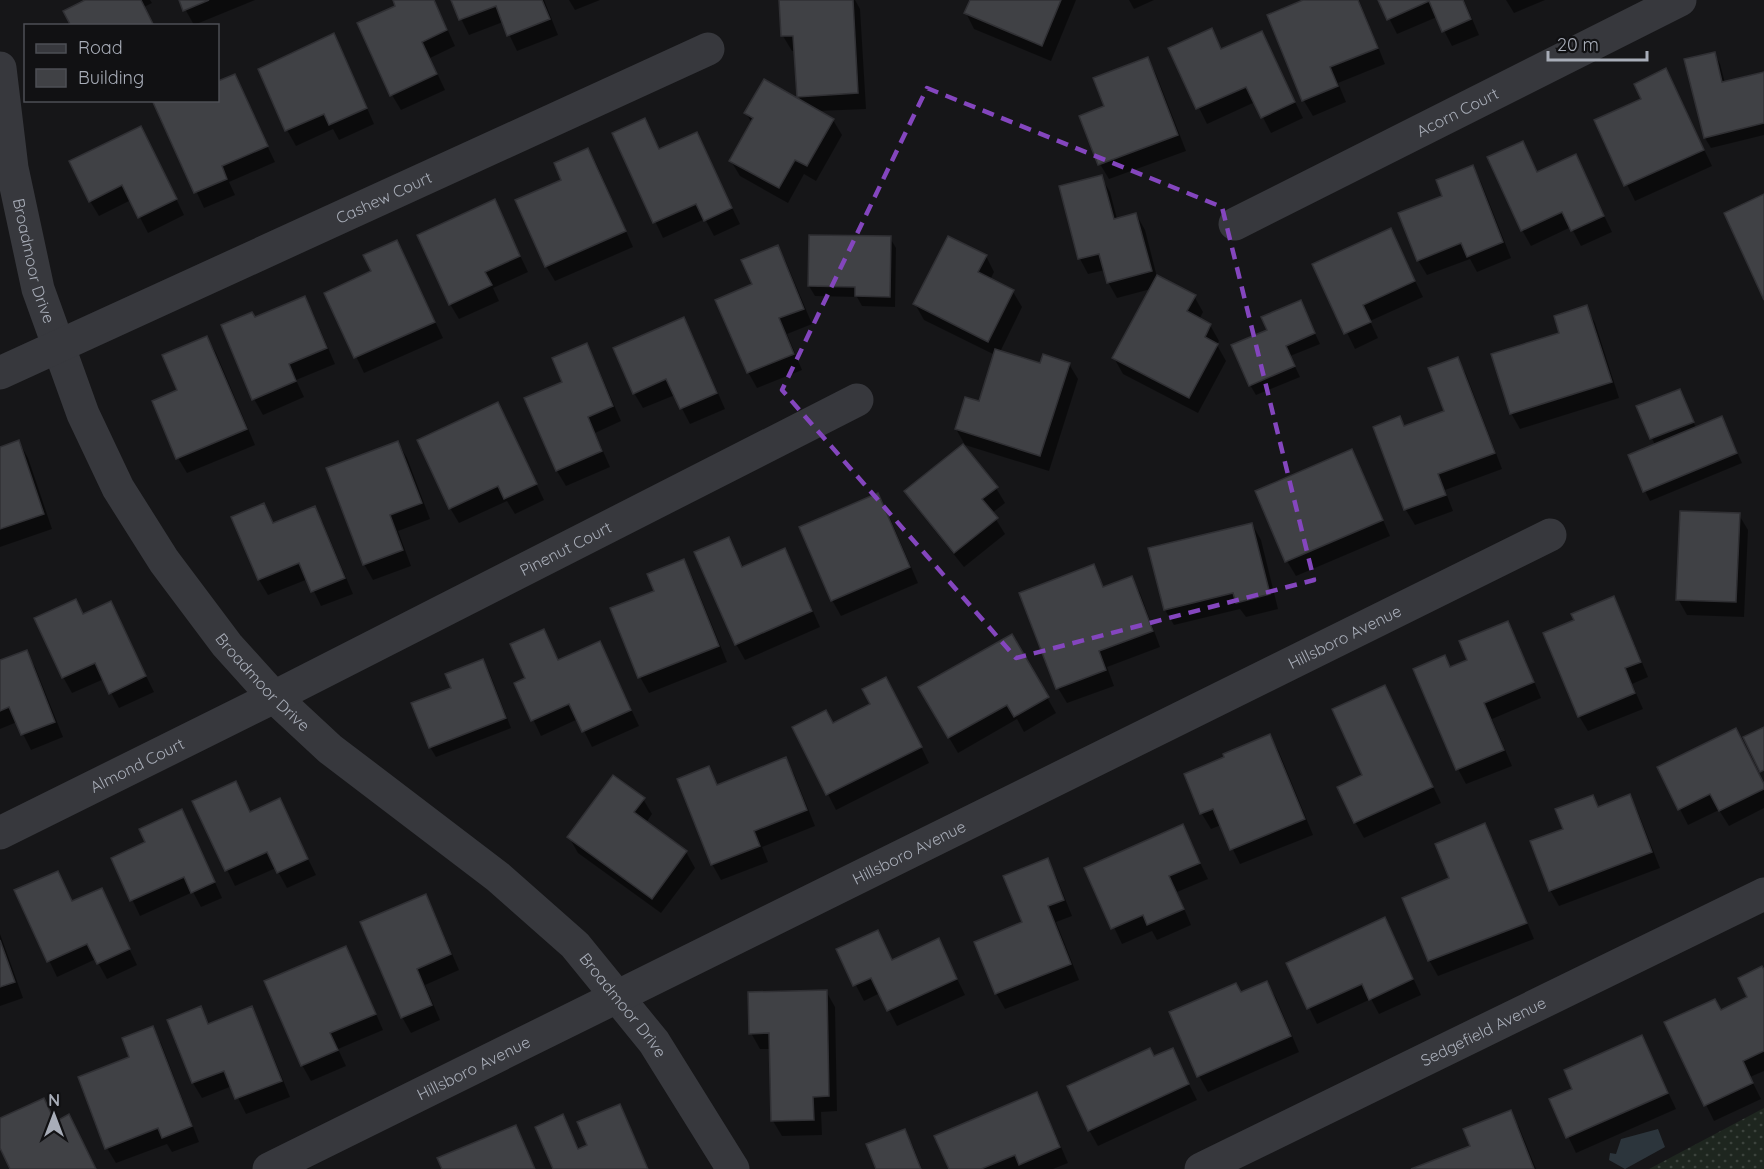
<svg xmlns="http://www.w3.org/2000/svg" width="1764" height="1169" font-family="Quicksand,sans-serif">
<defs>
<pattern id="grass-dots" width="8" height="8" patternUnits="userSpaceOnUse" patternTransform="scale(1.5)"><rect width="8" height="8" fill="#1e261f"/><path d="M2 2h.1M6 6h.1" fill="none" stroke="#3c433d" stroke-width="1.8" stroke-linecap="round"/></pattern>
</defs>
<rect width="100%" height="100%" fill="#161618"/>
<polygon fill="url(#grass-dots)" points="1764,1108 1764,1169 1649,1169"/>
<polygon fill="#2c353c" points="1658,1129 1665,1147 1625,1169 1609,1160 1610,1153 1616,1154 1621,1139"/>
<g fill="#0007">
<polygon points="89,0 150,0 152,3 144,7 154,26 72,26"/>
<polygon points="180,0 255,0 194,25"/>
<polygon points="394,0 434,0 455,46 430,58 445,90 401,110 392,95 397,7"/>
<polygon points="452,0 544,0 558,35 517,51 503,22 469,35"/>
<polygon points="569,0 600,0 575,10"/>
<polygon points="781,0 855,0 860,9 866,109 818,111 833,120 842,135 816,181 804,174 788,203 740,176 731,161 752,123 746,113 802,102 798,96 796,51 792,51 783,36"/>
<polygon points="971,0 1076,0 1051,61 974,29 966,13"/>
<polygon points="1129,0 1154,0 1134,9"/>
<polygon points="1307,0 1359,0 1385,64 1338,83 1346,102 1313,116 1304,101 1268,16"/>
<polygon points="1380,0 1464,0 1479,35 1452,46 1437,17 1397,34"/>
<polygon points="1506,0 1545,0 1514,13"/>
<polygon points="1211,30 1222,51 1261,33 1303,118 1271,133 1255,102 1207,124 1170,49"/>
<polygon points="333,35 342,51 374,124 339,140 333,129 296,146 287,130 260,70"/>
<polygon points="1714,53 1720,64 1725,83 1764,73 1764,135 1711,148 1705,138"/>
<polygon points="1148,59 1156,74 1186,151 1109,179 1100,164 1106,107"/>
<polygon points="1666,70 1712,166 1635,201 1596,121 1643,100"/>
<polygon points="234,76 275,162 229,182 235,195 204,208 154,100 218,100 218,83"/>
<polygon points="645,120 660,150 696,134 740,224 714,236 705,219 663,238 614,134"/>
<polygon points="149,143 184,215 148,233 131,200 99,216 90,201"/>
<polygon points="1522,143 1538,173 1575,156 1612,232 1581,246 1571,227 1531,246 1522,230"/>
<polygon points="588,149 597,165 633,247 555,281 546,266 563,181"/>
<polygon points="1473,167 1481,182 1511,258 1477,272 1470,259 1427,275 1418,260 1444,197"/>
<polygon points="1101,177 1110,192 1117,219 1136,214 1145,230 1157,277 1194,296 1203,312 1199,320 1210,325 1219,341 1217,345 1226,361 1198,413 1123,374 1114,358 1151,289 1117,298 1108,282 1105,270 1088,274 1080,259 1061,187"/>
<polygon points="494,201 528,272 493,288 499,301 459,319 450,304"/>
<polygon points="1390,230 1423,297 1370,321 1378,338 1355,349 1314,265"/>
<polygon points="890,238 896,248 895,307 862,306 857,297 815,296 809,286"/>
<polygon points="397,242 443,338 364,373 326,293 373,272"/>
<polygon points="777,247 786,262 812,324 787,334 802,370 757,388 748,372 754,285"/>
<polygon points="986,256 994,272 990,280 1013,292 1022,307 1000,352 1041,364 1069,364 1078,379 1049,471 965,445 956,429 980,403 995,355 924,320 915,304"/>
<polygon points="304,298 313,313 335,364 296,380 304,397 263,415 254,399 223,326 254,319"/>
<polygon points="1300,302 1320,344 1290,356 1300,377 1256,395 1250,385 1268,331"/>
<polygon points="1586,307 1595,323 1619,398 1520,429 1511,413 1561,334"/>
<polygon points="683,319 692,334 725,409 690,424 675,395 643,408 634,393"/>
<polygon points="207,338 216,353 255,445 187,473 178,458 179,390"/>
<polygon points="586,345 595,361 621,421 595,433 610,467 566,486 557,471 526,399 564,383"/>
<polygon points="1457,358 1466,374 1502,469 1445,490 1453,511 1415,525 1406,510 1374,427 1399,418 1405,427 1446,412"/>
<polygon points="1679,390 1696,428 1721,417 1742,463 1650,501 1645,491 1655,445 1638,407"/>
<polygon points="498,404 544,500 515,514 507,501 459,523 450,508"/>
<polygon points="19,442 28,458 52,529 0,547 0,449"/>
<polygon points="398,443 407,458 430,519 398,531 411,566 373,580 364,564"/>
<polygon points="1351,451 1360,467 1390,536 1296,576 1287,561"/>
<polygon points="996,488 1005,503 992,513 1005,534 964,567 915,506 906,491"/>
<polygon points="878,495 887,511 918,583 841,616 832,600"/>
<polygon points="264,505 274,524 314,508 323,523 353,594 321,606 308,579 268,595 259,580 233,518"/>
<polygon points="1739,515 1748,530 1744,617 1687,615 1678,599"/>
<polygon points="1252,524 1261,540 1278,609 1246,617 1240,609 1174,625 1165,610"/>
<polygon points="729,539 744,568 784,550 793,566 820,627 745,660 736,644"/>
<polygon points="683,561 692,576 727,662 649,693 640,677 612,609 656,592"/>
<polygon points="1093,566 1104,588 1131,578 1140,593 1160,647 1107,667 1114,686 1067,703 1058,688"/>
<polygon points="1613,598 1622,614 1648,677 1632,684 1643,709 1588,731 1579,716 1576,621"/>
<polygon points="75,601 84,615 110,603 154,692 119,708 104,679 72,693 63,677"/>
<polygon points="1507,623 1516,638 1541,698 1492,719 1512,766 1466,784 1458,769 1451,668 1469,661"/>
<polygon points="543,631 559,661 600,643 639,726 592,747 578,719 541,736 516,683 527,678"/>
<polygon points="1012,636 1056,713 1024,732 1017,719 958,753 920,688"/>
<polygon points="26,652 35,667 63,737 31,750 17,722 0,729 0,662"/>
<polygon points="483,661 489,671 511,728 436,757 430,747 453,689"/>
<polygon points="1385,687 1441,803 1364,838 1355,822"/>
<polygon points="895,694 929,763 836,810 794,727 833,724"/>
<polygon points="1270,736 1279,752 1313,835 1240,864 1221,825 1211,829 1202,814 1186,774 1226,758"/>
<polygon points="785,759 794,774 815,826 762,847 768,862 721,880 712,864 709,768 718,786"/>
<polygon points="1659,768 1764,785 1764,808 1729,826 1719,810 1688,825"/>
<polygon points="235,783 251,813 279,800 316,875 287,888 276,868 235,886 194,802"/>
<polygon points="1629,796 1638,812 1660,868 1559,906 1550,890 1565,830 1593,797 1599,808"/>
<polygon points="643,799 652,814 646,823 686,852 695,868 661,913 578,853 569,837"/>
<polygon points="1484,825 1493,840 1534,939 1438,976 1429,960"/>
<polygon points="1182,826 1208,879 1177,892 1191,925 1157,940 1152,931 1122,944 1086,869"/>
<polygon points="190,827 222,898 201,907 193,892 140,916 113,859"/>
<polygon points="1047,860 1056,876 1072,916 1056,922 1079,980 1005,1009 996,993"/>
<polygon points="101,890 137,965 107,979 96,959 57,977 16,891 72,902"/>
<polygon points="425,896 434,912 459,970 425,985 440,1020 411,1033 402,1017"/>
<polygon points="878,932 893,961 938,940 965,995 897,1026 880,993 864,1001 838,950"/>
<polygon points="0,934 23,998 0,1006"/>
<polygon points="1393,935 1421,995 1379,1014 1371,999 1317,1024 1288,964"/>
<polygon points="346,948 354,963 383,1030 338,1049 346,1066 311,1081 302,1065"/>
<polygon points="1764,973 1764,1071 1750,1077 1761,1099 1714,1121 1666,1023 1721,1012 1749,998"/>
<polygon points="1267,983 1276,998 1299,1052 1208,1092 1199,1076 1241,994"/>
<polygon points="826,991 835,1007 837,1111 821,1112 822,1135 782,1136 773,1121 771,1049 760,1049 751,1033"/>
<polygon points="200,1008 210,1025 251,1008 260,1024 290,1097 246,1114 232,1086 202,1098 193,1083 169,1020"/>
<polygon points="152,1028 161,1043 199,1142 172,1152 167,1144 116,1163 107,1148 131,1058"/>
<polygon points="1642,1037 1676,1109 1576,1153 1551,1100 1574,1090"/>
<polygon points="1172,1050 1197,1100 1098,1146 1089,1130 1154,1058"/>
<polygon points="1036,1094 1045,1110 1068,1163 1053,1169 950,1169"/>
<polygon points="619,1106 649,1169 555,1169 562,1116 580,1150 589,1146"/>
<polygon points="1510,1112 1519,1127 1536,1169 1415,1169 1472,1147"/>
<polygon points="516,1127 536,1169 443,1169"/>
<polygon points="904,1131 913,1146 922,1169 878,1169"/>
</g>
<g fill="#404145" stroke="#303034" stroke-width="1.5">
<polygon points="85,0 141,0 154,26 71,26 63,11"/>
<polygon points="179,0 209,0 183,11"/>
<polygon points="393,0 434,0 447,30 422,42 437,74 390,96 357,23 395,6"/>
<polygon points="451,0 542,0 550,19 507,36 496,6 459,20"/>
<polygon points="779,0 853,0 858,93 797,97 793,36 781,36"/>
<polygon points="970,0 1061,0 1042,46 964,13"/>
<polygon points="1303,0 1358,0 1378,48 1330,67 1338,86 1302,101 1267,15"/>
<polygon points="1378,0 1463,0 1471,19 1442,32 1429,1 1387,20"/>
<polygon points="1212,28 1221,49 1262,31 1295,102 1261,118 1246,87 1196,109 1168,48"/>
<polygon points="334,33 367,108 329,125 324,114 285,131 258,69"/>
<polygon points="1715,52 1722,82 1764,72 1764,123 1704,138 1684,59"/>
<polygon points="1148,57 1178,135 1098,165 1079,116 1104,106 1093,78"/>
<polygon points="1666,68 1704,150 1624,186 1594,120 1641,99 1634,84"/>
<polygon points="235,74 268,146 222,166 227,179 194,193 152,100 218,100 218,81"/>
<polygon points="764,79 834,119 807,166 795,160 779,188 729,161 753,118 744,113"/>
<polygon points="645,118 659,149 697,132 732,208 704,221 696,204 653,223 612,133"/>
<polygon points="141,126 177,199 138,218 122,185 89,202 69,161"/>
<polygon points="1523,141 1537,172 1576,154 1604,216 1571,231 1562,212 1521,231 1487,157"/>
<polygon points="588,148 626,231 545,267 515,200 561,180 554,163"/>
<polygon points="1473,165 1503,242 1467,257 1461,243 1417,261 1398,213 1442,196 1436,180"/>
<polygon points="1102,175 1114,219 1136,213 1152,271 1107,283 1099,254 1078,259 1059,186"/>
<polygon points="1764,194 1764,300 1724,213"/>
<polygon points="495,199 520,256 485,272 492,285 449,305 417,235"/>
<polygon points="1391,228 1415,281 1363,305 1371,322 1344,334 1312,264"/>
<polygon points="809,235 891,236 890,297 855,296 855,287 808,286"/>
<polygon points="948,236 987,255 978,272 1014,290 988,342 913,304"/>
<polygon points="397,240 435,322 354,358 324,293 371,271 363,255"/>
<polygon points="778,245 804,309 779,318 794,354 747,373 715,300 752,284 741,260"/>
<polygon points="1157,275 1196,295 1187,311 1211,324 1205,337 1218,344 1189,398 1112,358"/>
<polygon points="305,296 327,348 289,364 296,381 252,400 221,325 252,312 255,317"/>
<polygon points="1301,300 1315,333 1286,346 1295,366 1249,386 1231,345 1267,330 1261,317"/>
<polygon points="1587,305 1612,382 1510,414 1491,354 1559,333 1554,316"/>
<polygon points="684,317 717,393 680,409 666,379 633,394 613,348"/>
<polygon points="207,336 247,429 176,459 152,401 177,390 162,355"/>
<polygon points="587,343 613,406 588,417 602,451 556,471 524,398 562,382 552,358"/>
<polygon points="995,349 1040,363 1043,354 1070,363 1040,456 955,429 965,397 979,401"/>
<polygon points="1458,357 1495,453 1438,474 1446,495 1404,510 1373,427 1400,416 1404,426 1444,411 1428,368"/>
<polygon points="1680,389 1694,422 1650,439 1636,406"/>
<polygon points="498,402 537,484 504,499 498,486 449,509 417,440"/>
<polygon points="1722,416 1737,453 1643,492 1628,455"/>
<polygon points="19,440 44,514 0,529 0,447"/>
<polygon points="398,441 422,503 390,515 403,550 363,565 326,468"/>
<polygon points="963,444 998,487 982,499 998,518 954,553 904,491"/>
<polygon points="1352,449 1383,520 1285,562 1255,491"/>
<polygon points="878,493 910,567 831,601 799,527"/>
<polygon points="264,503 273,523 315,506 345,578 311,592 299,563 258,580 231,517"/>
<polygon points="1680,511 1740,513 1736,602 1676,600"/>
<polygon points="1252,523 1270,594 1236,603 1233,593 1164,610 1148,548"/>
<polygon points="729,537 742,567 785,548 812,611 735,645 694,552"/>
<polygon points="684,559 719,646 638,678 610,608 654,591 647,574"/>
<polygon points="1094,564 1103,587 1132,576 1153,631 1099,651 1106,670 1056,689 1019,593"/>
<polygon points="1614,596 1641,662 1625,668 1635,693 1578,717 1543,633 1574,620 1571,614"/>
<polygon points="76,599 83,614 111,601 146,676 109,694 95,663 62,678 34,618"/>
<polygon points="1508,621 1534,682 1484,703 1504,750 1456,770 1413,669 1445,655 1450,667 1467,660 1459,641"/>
<polygon points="544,629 558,660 600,641 631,710 582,732 569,704 531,721 514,683 525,678 510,644"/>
<polygon points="1012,634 1049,697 1014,717 1007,705 948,738 918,687"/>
<polygon points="27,650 55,722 21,735 9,707 0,711 0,660"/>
<polygon points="483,659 506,718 429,748 411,703 451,688 445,674"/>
<polygon points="886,677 922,747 826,795 792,727 826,710 833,723 870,704 862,689"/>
<polygon points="1385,685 1433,787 1354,823 1337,787 1362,775 1332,709"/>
<polygon points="1764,727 1764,770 1760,772 1743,737"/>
<polygon points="1736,728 1764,784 1764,789 1719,811 1710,794 1678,810 1657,767"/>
<polygon points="1270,734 1305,819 1230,850 1213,809 1200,814 1184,774 1224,757 1223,754"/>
<polygon points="786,757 807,810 754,831 760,846 711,865 677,779 709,766 717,785"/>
<polygon points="613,775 645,798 634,812 687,851 652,899 567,837"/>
<polygon points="236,781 250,812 280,798 308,859 277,873 267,852 225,871 192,801"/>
<polygon points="1630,794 1652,852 1549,891 1530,841 1563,829 1555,809 1593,795 1598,807"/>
<polygon points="182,809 215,882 191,893 184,877 130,901 111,858 145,842 139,829"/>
<polygon points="1485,823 1527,923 1428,961 1402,898 1449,878 1435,844"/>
<polygon points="1183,824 1200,863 1169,876 1184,909 1147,925 1143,915 1111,929 1084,868"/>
<polygon points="1048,858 1064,900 1048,906 1071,964 995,994 974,942 1022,922 1003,876"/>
<polygon points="58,871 72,901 102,888 130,949 97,964 87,944 47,962 14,890"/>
<polygon points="426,894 451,954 417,969 432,1005 401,1018 360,922"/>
<polygon points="1385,917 1413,979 1369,1000 1362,984 1307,1009 1286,963"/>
<polygon points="878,930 892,960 939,938 957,979 887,1011 871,978 853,986 836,949"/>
<polygon points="0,940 15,982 0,987"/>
<polygon points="346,946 376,1014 330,1033 338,1050 301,1066 264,981"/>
<polygon points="1762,966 1764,970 1764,1051 1743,1061 1753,1083 1704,1106 1664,1022 1715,999 1721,1010 1747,997 1738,978"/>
<polygon points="1267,981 1291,1036 1197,1077 1169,1012 1236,983 1241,992"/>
<polygon points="827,990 829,1096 813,1097 814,1120 771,1121 769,1033 749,1034 748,992"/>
<polygon points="201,1006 208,1024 252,1006 282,1081 235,1099 224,1071 192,1083 167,1020"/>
<polygon points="153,1026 192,1126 162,1138 158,1128 105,1149 78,1077 129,1057 122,1038"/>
<polygon points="1642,1035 1668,1093 1566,1138 1549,1099 1572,1089 1564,1070"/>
<polygon points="1150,1048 1154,1056 1173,1048 1189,1084 1088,1131 1067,1086"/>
<polygon points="1037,1092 1060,1147 1019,1165 1015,1155 981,1169 949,1169 934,1136"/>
<polygon points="44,1098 55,1122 69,1114 96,1169 10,1169 0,1148 0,1118"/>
<polygon points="620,1104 648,1169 553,1169 535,1127 563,1114 578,1149 587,1145 577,1122"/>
<polygon points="1511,1110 1534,1169 1411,1169 1470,1146 1463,1129"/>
<polygon points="516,1125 535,1169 442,1169 437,1158"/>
<polygon points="905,1129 921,1169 876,1169 866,1144"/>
</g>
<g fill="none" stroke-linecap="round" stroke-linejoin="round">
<g stroke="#37383d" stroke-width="33">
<path id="s1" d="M 0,68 L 12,168 L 38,289 L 83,414 L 118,488 L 164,561 L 227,645 L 274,697 L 330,749 L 498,877 L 575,945 L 654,1042 L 733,1169"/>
<path id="s2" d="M 1235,224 L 1680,0"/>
<path id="s3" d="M 0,373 L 708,49"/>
<path id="s4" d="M 0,833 L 274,697 L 857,400"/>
<path id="s5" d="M 269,1169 L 1550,535"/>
<path id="s6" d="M 1201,1169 L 1764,894"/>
</g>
</g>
<path fill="none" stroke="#8446be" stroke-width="4.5" stroke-dasharray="12 8" stroke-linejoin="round" d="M 927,88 L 1222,207 L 1314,580 L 1016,658 L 782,390 Z"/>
<g text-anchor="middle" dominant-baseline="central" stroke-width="5" stroke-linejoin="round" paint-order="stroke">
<g font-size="16" fill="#a8adb8" stroke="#111113">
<text stroke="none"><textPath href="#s2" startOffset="249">Acorn Court</textPath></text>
<text stroke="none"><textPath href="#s3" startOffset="422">Cashew Court</textPath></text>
<text stroke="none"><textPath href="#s1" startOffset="196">Broadmoor Drive</textPath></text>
<text stroke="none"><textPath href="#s4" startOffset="633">Pinenut Court</textPath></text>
<text stroke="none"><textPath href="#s5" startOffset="1200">Hillsboro Avenue</textPath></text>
<text stroke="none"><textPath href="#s1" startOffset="682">Broadmoor Drive</textPath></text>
<text stroke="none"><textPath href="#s4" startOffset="153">Almond Court</textPath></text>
<text stroke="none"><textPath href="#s5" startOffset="714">Hillsboro Avenue</textPath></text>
<text stroke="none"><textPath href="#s1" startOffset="1168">Broadmoor Drive</textPath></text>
<text stroke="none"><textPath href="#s6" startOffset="314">Sedgefield Avenue</textPath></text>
<text stroke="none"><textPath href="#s5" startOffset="228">Hillsboro Avenue</textPath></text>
</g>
</g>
<rect x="24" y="24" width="195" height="78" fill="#111113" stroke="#4d4f55" stroke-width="1.5"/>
<rect x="36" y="44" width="30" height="9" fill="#37383d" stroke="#4d4f55" stroke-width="1.5"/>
<text x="78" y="54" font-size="18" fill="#a8adb8">Road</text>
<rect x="36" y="69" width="30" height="18" fill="#404145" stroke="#4d4f55" stroke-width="1.5"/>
<text x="78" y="84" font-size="18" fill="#a8adb8">Building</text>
<g transform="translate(54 1115)" stroke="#111113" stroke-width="4.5" paint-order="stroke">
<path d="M0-4.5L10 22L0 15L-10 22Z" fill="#a8adb8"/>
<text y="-9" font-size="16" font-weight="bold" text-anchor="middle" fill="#a8adb8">N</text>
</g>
<path d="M1548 51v9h99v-9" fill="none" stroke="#a8adb8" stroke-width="3"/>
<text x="1557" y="51" font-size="18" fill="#a8adb8" stroke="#111113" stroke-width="4.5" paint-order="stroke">20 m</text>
</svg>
